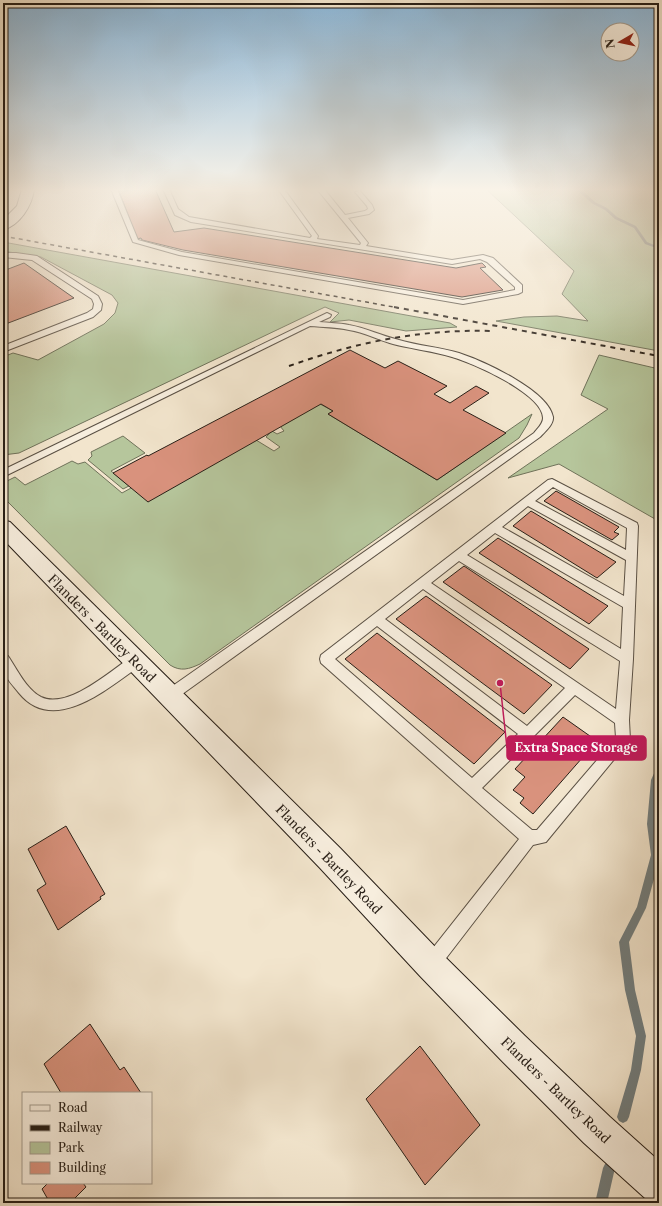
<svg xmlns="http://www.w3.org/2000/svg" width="662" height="1206" font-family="'Libre Caslon Text',serif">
<rect width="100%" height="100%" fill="#f2e5cd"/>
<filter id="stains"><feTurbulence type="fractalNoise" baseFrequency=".005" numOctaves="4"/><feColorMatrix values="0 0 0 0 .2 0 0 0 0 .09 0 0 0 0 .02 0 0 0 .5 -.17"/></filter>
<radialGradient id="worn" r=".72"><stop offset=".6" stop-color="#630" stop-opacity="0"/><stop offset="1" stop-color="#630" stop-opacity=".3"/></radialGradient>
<g fill="#b6c69c" stroke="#6f725a">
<polygon points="486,189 659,189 659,351 496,321 524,317 557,316 588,321 562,294 574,271"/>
<polygon points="3,242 450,323 457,327 406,331 349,320 330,322 339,313 325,307 19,453 3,455 3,357 13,353 38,360 104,324 115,313 118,303 112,295 41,257 3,251"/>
<polygon points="599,355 659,369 659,568 655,519 559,464 508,478 608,409 581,395"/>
<path d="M 320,404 L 333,411 L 328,414 L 437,480 L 532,414 L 527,425 L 519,438 L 200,664 C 189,669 181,672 170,665 L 3,497 L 3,486 L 5,482 L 15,477 L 25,485 L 72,461 L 78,464 L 85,462 L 122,493 L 131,488 L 256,440 L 274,451 L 280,447 L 266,437 L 272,431 L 277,434 L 284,431 L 280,426 Z"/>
<polygon points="123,436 145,453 111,471 129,486 123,489 88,460 92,456 91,452"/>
</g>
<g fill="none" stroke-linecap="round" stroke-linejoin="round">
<g fill="#717d7e" fill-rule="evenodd">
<polygon points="576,189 581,189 595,202 607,208 617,217 636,226 647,242 659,247 659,249 645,244 634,228 615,219 605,210 593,204"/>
<polygon points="659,768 659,783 655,824 659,846 659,861 646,908 629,942 635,990 646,1036 641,1070 629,1117 627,1121 623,1123 619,1121 617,1117 631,1070 636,1036 625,990 619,942 637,907 651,855 647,824 651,780 656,769"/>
<polygon points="609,1162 613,1164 615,1168 607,1203 595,1203 603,1168 605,1164"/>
</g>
</g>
<g fill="#d9927d" stroke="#281f17">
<polygon points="155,189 174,232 204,228 456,268 482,263 486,267 480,268 503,290 462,297 183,250 142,240 141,238 137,239 119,191"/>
<polygon points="24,263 74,298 3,325 3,271"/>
<polygon points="350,350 385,368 398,361 447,386 434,394 450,403 476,386 489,393 463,410 506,433 437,480 328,414 333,411 321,404 148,502 113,473 147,455 148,456"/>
<polygon points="556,491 619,527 614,532 619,534 612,540 544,501"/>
<polygon points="531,511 616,562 597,578 513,526"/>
<polygon points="498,538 608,606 589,624 479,553"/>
<polygon points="464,566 589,649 570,669 443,582"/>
<polygon points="426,596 552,685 524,714 396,619"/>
<polygon points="377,633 505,732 474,764 345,659"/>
<polygon points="563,717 597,741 533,814 520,803 524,798 513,790 525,777 515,769"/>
<polygon points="66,826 105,894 100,897 101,899 58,930 37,890 46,884 28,849"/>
<polygon points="90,1024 120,1070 124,1067 141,1093 61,1093 44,1064"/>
<polygon points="420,1046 480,1125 425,1185 366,1099"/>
<polygon points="48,1183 83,1183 86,1187 70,1203 50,1203 42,1189"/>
</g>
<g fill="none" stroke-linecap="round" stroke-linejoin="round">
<defs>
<g id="service">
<polygon points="111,189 117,189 138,240 182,252 463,300 515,290 515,287 487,262 480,259 452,264 191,222 175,215 163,189 169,189 178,209 189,217 310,238 312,236 278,189 284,189 318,236 317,239 360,245 361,243 317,189 324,189 345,215 365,211 368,209 367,206 355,192 360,191 372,205 374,210 369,214 348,218 368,243 366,246 452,260 483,255 493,258 522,285 522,292 518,294 463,304 179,255 133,242"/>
<polygon points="3,215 15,215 18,217 15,219 3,219"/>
<polygon points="3,253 16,253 37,256 98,296 102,304 101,310 93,317 3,352 3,346 87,313 93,309 94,304 92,299 32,260 3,257"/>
<path d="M 327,313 L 331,315 L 330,317 L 319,322 C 329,323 339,323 349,325 C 366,328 382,336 399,340 C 419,346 439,347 459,353 C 483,361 548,390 553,417 C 554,424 545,432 540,437 L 174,700 L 169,702 L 164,700 L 162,696 L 164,692 L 534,433 C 537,429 543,424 543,418 C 543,394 473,363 452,357 C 433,351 412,349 393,344 C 378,340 364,332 349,330 C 337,327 323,327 310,326 L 3,477 L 3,470 Z"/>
<path d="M 552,479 L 637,523 L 638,526 L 633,659 L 629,720 L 630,740 L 546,842 L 533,845 L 437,970 L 431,973 L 425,970 L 422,964 L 425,958 L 519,839 L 321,663 L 320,659 L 321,655 L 548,480 ZM 553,487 L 627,528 L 626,550 L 535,501 ZM 528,506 L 626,560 L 624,596 L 502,527 ZM 495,533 L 623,607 L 621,649 L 467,555 ZM 459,561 L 620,661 L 616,709 L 431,583 ZM 423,589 L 565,688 L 527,726 L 385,619 ZM 377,626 L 518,734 L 472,778 L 335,659 ZM 575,695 L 615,723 L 616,738 L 537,830 L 532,830 L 482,788 Z"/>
<path d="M 3,655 L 8,656 C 17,669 26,689 41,697 C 67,710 111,671 131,657 L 136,656 L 141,657 L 142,661 L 141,665 C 108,688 54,736 19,693 C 14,687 5,677 3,670 C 2,666 3,659 3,655 Z"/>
</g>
<g id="secondary">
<path d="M 22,189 L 34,189 C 32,206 20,225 3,230 L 3,220 L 17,206 Z"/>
<polygon points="3,520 10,522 340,848 442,954 525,1036 610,1117 659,1161 659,1203 646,1199 584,1143 501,1060 420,976 320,868 3,539"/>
</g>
</defs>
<use href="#service" stroke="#5a5044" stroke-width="2"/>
<use href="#secondary" stroke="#281f17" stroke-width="2"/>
<use href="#service" fill="#f7eede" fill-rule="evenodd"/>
<use href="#secondary" fill="#f7eede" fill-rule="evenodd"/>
<polyline stroke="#281f17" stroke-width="1.5" stroke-dasharray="4 4" stroke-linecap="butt" points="3,236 399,308"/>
<g stroke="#281f17" stroke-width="2" stroke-dasharray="5 5" stroke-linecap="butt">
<polyline points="394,307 659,356"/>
<path d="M 289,366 C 357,342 420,329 493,331"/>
</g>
</g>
<linearGradient id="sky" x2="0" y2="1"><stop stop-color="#8bb7d9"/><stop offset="0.53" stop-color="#f9f3e8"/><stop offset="1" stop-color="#f9f3e8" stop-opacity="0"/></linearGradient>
<rect width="662" height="358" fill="url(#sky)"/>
<g text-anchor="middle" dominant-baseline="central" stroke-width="3.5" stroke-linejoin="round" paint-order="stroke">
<g font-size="13" fill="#281f17" stroke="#f7eede">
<text transform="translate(102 628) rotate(45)">Flanders - Bartley Road</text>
<text transform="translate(329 859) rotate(46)">Flanders - Bartley Road</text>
<text transform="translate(556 1090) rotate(44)">Flanders - Bartley Road</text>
</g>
</g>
<path fill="none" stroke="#c2185b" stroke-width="1.5" d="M500 683L507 748"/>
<circle fill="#c2185b" stroke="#f7eede" stroke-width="1.5" cx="500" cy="683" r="4"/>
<rect fill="#c2185b" stroke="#c2185b" stroke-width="1.5" x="507" y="736" width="139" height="24" rx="4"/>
<g font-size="12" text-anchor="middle" font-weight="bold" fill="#fff">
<text x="576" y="752">Extra Space Storage</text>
</g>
<rect width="662" height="1206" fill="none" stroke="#f2e5cd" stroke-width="16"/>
<rect x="4" y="4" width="654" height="1198" fill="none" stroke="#281f17" stroke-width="2"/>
<rect x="8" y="8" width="646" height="1190" fill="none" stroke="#281f17"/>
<rect x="22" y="1092" width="130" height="92" fill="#f7eede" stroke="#a49b8e"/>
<rect x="30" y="1105" width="20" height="6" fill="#f7eede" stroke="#a49b8e"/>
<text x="58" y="1112" font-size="12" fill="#281f17">Road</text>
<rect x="30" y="1125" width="20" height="6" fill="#281f17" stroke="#a49b8e"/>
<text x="58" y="1132" font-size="12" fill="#281f17">Railway</text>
<rect x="30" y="1142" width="20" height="12" fill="#b6c69c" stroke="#a49b8e"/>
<text x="58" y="1152" font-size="12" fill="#281f17">Park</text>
<rect x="30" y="1162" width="20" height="12" fill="#d9927d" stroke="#a49b8e"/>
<text x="58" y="1172" font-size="12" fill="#281f17">Building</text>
<g transform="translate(620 42) rotate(261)"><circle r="19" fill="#f7eede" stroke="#a49b8e"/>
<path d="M0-3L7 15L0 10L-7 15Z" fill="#8f2418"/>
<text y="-6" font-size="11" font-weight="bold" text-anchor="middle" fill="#281f17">N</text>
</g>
<rect width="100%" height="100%" filter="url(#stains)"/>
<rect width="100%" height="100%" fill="url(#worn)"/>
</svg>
